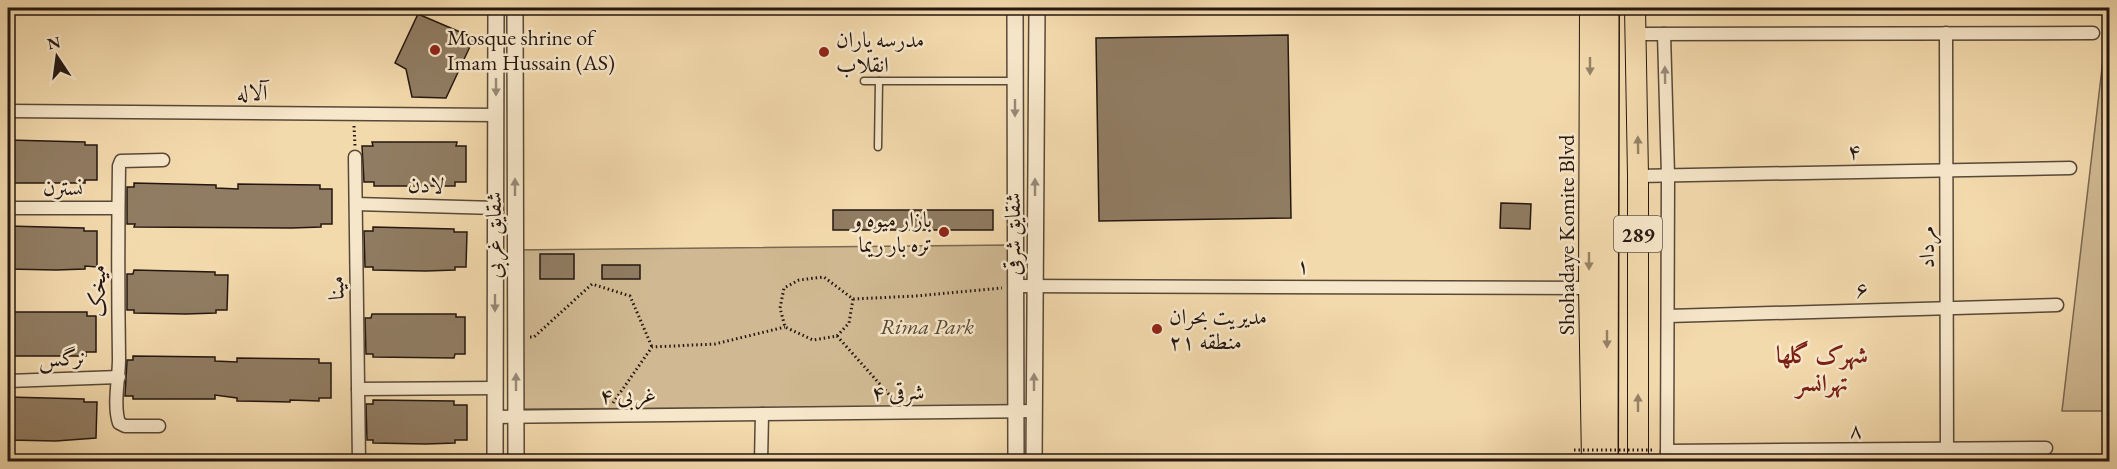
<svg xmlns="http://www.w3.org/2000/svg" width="2117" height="469" font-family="'EB Garamond',Amiri,serif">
<rect width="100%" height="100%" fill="#f3daad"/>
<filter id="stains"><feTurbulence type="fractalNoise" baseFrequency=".00333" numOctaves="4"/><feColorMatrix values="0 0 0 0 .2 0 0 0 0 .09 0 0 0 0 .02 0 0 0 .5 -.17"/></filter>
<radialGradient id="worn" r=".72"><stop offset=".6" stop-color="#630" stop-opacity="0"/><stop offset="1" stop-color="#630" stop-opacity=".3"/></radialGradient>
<g fill="#d0b992" stroke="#7a6852" stroke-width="1.5">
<polygon points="2109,8 2109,411 2062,411"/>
<polygon points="1010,245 1008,407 510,409 513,250"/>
</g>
<g fill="#907c62" stroke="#251711" stroke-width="1.5">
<polygon points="418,14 474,38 446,98 412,97 406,69 395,63"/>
<polygon points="1288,35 1291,218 1099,221 1096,38"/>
<polygon points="8,140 85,142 85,145 97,145 97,180 85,180 85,183 8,183"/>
<polygon points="372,142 457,142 456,146 466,146 466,182 455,182 455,186 374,186 374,182 364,182 362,146 373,146"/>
<polygon points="134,183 216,185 216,188 238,189 238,184 320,185 320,189 332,189 332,224 321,224 321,227 292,228 134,227 135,224 127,224 127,187 134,187"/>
<polygon points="1501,203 1531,204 1530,229 1500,228"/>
<rect x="833" y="210" width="160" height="20"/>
<polygon points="8,226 84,228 84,231 97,231 97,267 85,266 85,269 56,270 8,269"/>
<polygon points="373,227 454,229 454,232 467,232 466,267 455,267 455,270 426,271 373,270 373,267 365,267 364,231 373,231"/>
<rect x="540" y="254" width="34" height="25"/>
<rect x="602" y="265" width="38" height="14"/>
<polygon points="134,270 215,272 215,275 228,275 227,310 216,310 216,313 186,314 134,313 134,310 127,310 127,274 133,274"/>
<polygon points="8,312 87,312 87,316 96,316 96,352 86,352 86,356 8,356"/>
<polygon points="372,314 456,314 456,317 465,317 465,354 455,354 454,358 373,357 373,354 366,354 365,318 371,318"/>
<polygon points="133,356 215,357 215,361 237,362 237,358 319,359 319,363 331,363 331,398 319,398 319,401 290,400 290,402 237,401 237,398 215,395 215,399 133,399 133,396 125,396 127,360 133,360"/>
<polygon points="8,397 84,399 84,402 97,402 96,438 56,441 8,440"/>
<polygon points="373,400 454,401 454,405 467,405 467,440 455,440 455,443 426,444 373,443 373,440 367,440 366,404 373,404"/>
</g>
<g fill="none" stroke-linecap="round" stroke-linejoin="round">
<defs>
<g id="service">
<polyline points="864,81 1015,81"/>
<polyline points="878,147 879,81"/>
<polyline points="2105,462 2110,459"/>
</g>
<g id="minor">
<polyline points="1946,33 1947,462"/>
<polyline points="1635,34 2093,33"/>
<polyline points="1664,34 1668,175 1667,462"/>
<polyline points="8,111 496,115"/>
<polyline points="355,157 359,462"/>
<polyline points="1638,176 2070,168"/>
<polyline points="356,204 496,208"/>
<polyline points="8,208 118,208"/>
<polyline points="1016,286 1589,288"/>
<polyline points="1668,316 2057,305"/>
<polyline points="8,381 119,377"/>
<polyline points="358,389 495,388"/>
<polyline points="495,417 1034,411"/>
<path d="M 159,426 L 125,426 L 119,423 C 113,404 119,379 119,359 C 118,295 118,230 119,166 L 121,161 L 163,160"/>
<polyline points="1667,451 2046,448"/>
<polyline points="761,462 762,414"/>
</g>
<g id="tertiary">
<polyline points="515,8 516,462"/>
<polyline points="1015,8 1016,462"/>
<polyline points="495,462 496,8"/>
<polyline points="1034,462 1037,8"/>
</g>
<g id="primary">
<polyline points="1590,8 1589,288 1592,462"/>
<polyline points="1635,8 1638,176 1638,462"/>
</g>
<polyline id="trunk" points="1607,462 1608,8"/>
</defs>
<use href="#service" stroke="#584838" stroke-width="9"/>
<use href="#minor" stroke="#584838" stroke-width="15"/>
<use href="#tertiary" stroke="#584838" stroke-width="18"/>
<use href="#primary" stroke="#251711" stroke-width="22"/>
<use href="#trunk" stroke="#251711" stroke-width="24"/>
<g stroke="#251711" stroke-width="3" stroke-dasharray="1.5 3" stroke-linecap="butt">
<polyline points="354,126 355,146"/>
<polyline points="853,299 849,323 837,336 813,340 785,327 780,308 784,288 799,280 824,277 853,299 916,296 1002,288"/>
<polyline points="837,336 894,400"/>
<polyline points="530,337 534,337 592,284 630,296 652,347"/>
<polyline points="613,403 652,347 715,344 785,327"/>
</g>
<use href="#service" stroke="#f7e7ca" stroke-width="6"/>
<use href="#minor" stroke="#f7e7ca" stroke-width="12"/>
<use href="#tertiary" stroke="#f7e7ca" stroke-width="15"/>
<use href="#primary" stroke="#f3daad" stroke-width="20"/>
<use href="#trunk" stroke="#f3daad" stroke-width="21"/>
<polyline stroke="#251711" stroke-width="3" stroke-dasharray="1.5 3" stroke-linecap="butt" points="1574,450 1654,450"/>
</g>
<defs><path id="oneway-solid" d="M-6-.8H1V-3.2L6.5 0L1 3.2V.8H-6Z" transform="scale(1.5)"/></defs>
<g fill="#968267">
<use href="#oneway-solid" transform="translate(1590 66) rotate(90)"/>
<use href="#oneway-solid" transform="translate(1638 145) rotate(-91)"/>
<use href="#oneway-solid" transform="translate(1589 261) rotate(90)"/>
<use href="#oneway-solid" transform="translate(1607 339) rotate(90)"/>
<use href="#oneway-solid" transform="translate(1638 403) rotate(-90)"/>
</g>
<g fill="#988977">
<use href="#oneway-solid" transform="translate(1665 75) rotate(-91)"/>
<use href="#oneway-solid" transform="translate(496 87) rotate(90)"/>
<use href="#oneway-solid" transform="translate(1015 108) rotate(90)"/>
<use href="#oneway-solid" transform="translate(515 187) rotate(-90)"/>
<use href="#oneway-solid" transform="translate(1035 187) rotate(-90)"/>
<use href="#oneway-solid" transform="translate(495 303) rotate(90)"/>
<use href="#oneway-solid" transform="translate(516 382) rotate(-90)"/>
<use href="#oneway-solid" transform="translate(1034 382) rotate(-90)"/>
</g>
<g fill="#8f2418" stroke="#f7e7ca" stroke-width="2">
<circle cx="435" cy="50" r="6"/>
<circle cx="824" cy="52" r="6"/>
<circle cx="944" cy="232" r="6"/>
<circle cx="1157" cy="329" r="6"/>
</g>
<g text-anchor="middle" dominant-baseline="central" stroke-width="5" stroke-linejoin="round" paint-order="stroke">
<rect fill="#f7e7ca" stroke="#645548" stroke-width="1.5" x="1614" y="216" width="48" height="36" rx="4.5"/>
<g font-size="21" font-weight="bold" fill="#251711">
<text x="1638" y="234">289</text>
</g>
<g font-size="22" fill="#251711" stroke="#f7e7ca" text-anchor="start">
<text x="447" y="37">Mosque shrine of<tspan x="447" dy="25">Imam Hussain (AS)</tspan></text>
<text x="836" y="39">مدرسه یاران<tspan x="836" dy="25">انقلاب</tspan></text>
<text x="932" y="219" text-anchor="end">بازار میوه و<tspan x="932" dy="25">تره بار ریما</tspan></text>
<text x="1169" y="316">مدیریت بحران<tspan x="1169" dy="25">منطقه ۲۱</tspan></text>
</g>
<g font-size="22" fill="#251711" stroke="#f7e7ca">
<text x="252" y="92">آلاله</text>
<text transform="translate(1854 151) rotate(-1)">۴</text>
<text transform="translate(426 185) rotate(2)">لادن</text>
<text x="63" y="187">نسترن</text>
<text transform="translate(1012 234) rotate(-90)">شقایق شرقی</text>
<text transform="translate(493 235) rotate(-90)">شقایق غربی</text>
<text transform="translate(1566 235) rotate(-90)">Shohadaye Komite Blvd</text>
<text transform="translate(1926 247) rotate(-90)">مرداد</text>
<text x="1303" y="265">۱</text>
<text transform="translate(336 288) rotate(-91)">مینا</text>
<text transform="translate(1862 289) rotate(-2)">۶</text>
<text transform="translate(97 291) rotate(-90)">میخک</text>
<text transform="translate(62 358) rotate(-2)">نرگس</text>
<text transform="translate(898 392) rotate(-1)">۴ شرقی</text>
<text transform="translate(628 395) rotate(-1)">۴ غربی</text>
<text x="1856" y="429">۸</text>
</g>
<g font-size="22" font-style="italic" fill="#584838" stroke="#f7e7ca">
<text x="927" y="326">Rima Park</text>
</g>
<g font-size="24" font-weight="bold" fill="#7a1f14" stroke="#f7e7ca">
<text x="1822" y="354">شهرک گلها<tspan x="1822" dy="28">تهرانسر</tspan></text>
</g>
</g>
<rect width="2117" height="469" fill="none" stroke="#f3daad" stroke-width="30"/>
<rect x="9" y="9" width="2099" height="451" fill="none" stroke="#251711" stroke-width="3"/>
<rect x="15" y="15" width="2087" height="439" fill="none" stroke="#251711" stroke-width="1.5"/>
<g transform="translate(57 57) rotate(347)" stroke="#f7e7ca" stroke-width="4.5" paint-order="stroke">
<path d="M0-4.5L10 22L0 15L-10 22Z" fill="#251711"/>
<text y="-9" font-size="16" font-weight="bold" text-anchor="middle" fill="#251711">N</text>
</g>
<rect width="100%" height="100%" filter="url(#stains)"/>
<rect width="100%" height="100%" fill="url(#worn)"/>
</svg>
